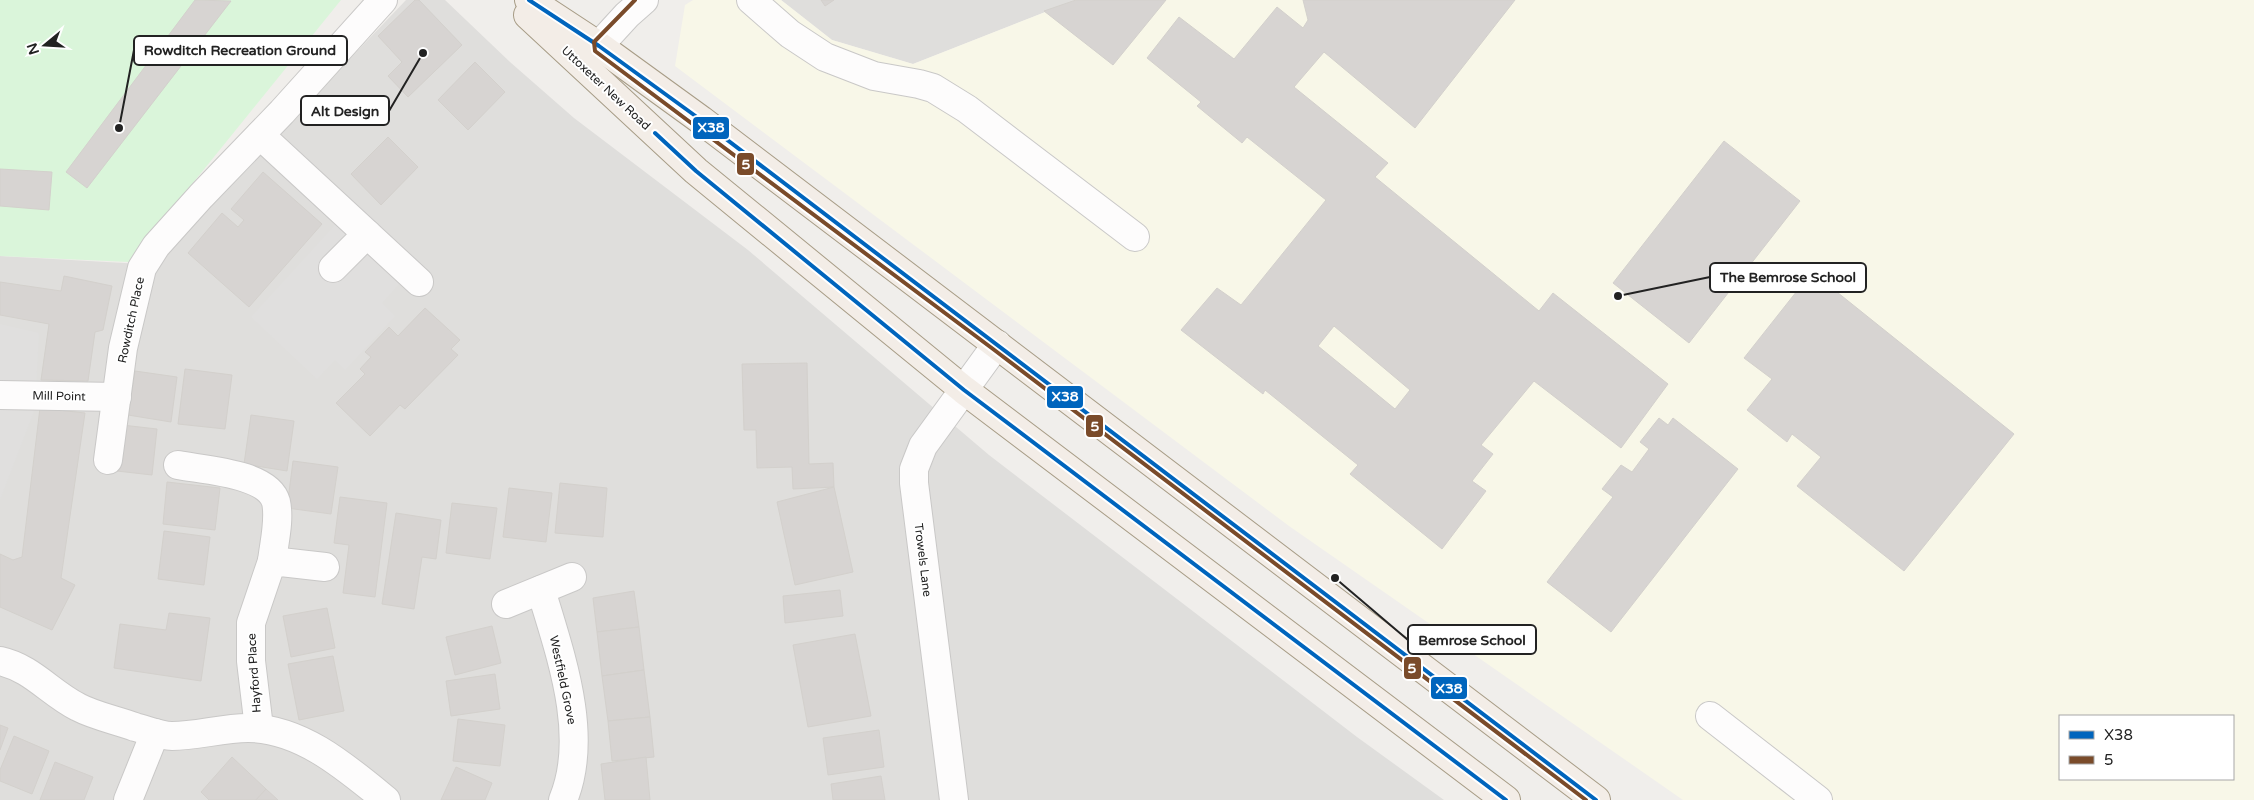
<svg xmlns="http://www.w3.org/2000/svg" width="2254" height="800" font-family="'Varela Round',sans-serif">
<rect width="100%" height="100%" fill="#f0eeeb"/>
<g fill="#dfdedc">
<polygon points="406,0 445,0 510,62 574,118 748,250 989,455 1357,737 1444,800 0,800 0,256 160,265 186,230"/>
<polygon points="781,0 1076,0 913,64 832,40"/>
</g>
<path fill="#f8f7e8" fill-rule="evenodd" d="M 693,0 L 781,0 L 832,40 L 913,64 L 1076,0 L 2254,0 L 2254,800 L 1683,800 L 1289,526 L 675,66 L 685,5 ZM 2060,716 L 2233,716 L 2233,779 L 2060,779 Z"/>
<polygon fill="#daf5da" points="0,0 341,0 129,262 0,256"/>
<g fill="#e0dfde">
<polygon points="336,224 400,283 382,303 395,316 345,370 335,360 317,379 251,317"/>
<polygon points="0,324 39,333 35,409 0,500"/>
</g>
<g fill="#d7d4d2" stroke="#d3d0cc" fill-rule="evenodd">
<polygon points="195,0 231,1 87,188 66,172"/>
<polygon points="415,0 419,0 462,45 408,97 388,76 402,62 378,36"/>
<polygon points="821,0 834,0 825,6"/>
<polygon points="1076,0 1166,0 1113,65 1044,11"/>
<path d="M 1303,0 L 1515,0 L 1415,128 L 1324,52 L 1294,87 L 1388,163 L 1375,177 L 1539,311 L 1553,293 L 1668,384 L 1621,448 L 1534,381 L 1481,445 L 1493,454 L 1472,481 L 1486,491 L 1442,549 L 1350,474 L 1358,465 L 1265,390 L 1263,394 L 1181,330 L 1217,288 L 1241,305 L 1326,200 L 1247,137 L 1242,143 L 1197,106 L 1201,102 L 1147,58 L 1179,17 L 1234,59 L 1277,7 L 1303,28 L 1308,20 ZM 1334,326 L 1410,390 L 1395,409 L 1318,346 Z"/>
<polygon points="475,62 505,92 468,130 438,100"/>
<polygon points="388,137 418,167 381,205 351,174"/>
<polygon points="1724,141 1800,201 1689,343 1613,283"/>
<polygon points="0,169 52,172 49,210 0,206"/>
<polygon points="263,172 322,224 249,307 188,253 222,213 238,227 244,220 231,209"/>
<polygon points="1812,272 2014,434 1904,571 1797,486 1821,457 1792,434 1787,442 1747,410 1772,379 1744,358"/>
<polygon points="64,276 112,286 103,330 95,332 88,381 41,380 49,324 0,315 0,282 61,291"/>
<polygon points="425,308 460,340 451,349 458,355 405,409 400,405 370,436 336,403 365,374 360,369 371,357 365,352 389,327 398,336"/>
<polygon points="807,363 809,464 833,463 834,487 793,489 792,467 757,468 756,430 744,430 742,364"/>
<polygon points="185,369 232,375 225,429 178,424"/>
<polygon points="135,371 177,377 171,422 128,415"/>
<polygon points="40,408 85,413 61,578 75,585 52,630 0,607 0,554 13,560 22,557"/>
<polygon points="251,415 294,421 287,471 244,464"/>
<polygon points="1659,418 1668,425 1673,418 1738,469 1611,632 1547,582 1613,497 1602,489 1621,465 1632,472 1649,449 1640,442"/>
<polygon points="122,425 157,429 152,475 117,471"/>
<polygon points="293,461 338,467 331,514 287,508"/>
<polygon points="167,482 220,488 215,530 163,524"/>
<polygon points="560,483 607,488 603,537 555,533"/>
<polygon points="834,487 853,572 795,585 777,502"/>
<polygon points="509,488 552,493 546,542 503,537"/>
<polygon points="340,497 387,503 375,597 343,593 349,545 334,543"/>
<polygon points="452,503 497,508 490,559 446,553"/>
<polygon points="396,513 441,520 436,559 422,557 414,609 382,604"/>
<polygon points="164,531 210,537 204,585 158,579"/>
<polygon points="840,590 843,616 785,623 783,596"/>
<polygon points="634,591 639,627 597,632 593,598"/>
<polygon points="327,608 335,648 291,657 283,616"/>
<polygon points="169,613 210,618 201,681 114,668 120,624 166,630"/>
<polygon points="492,626 501,663 455,675 446,637"/>
<polygon points="639,627 644,670 602,676 597,632"/>
<polygon points="855,634 871,716 808,727 793,645"/>
<polygon points="333,656 344,711 299,720 288,664"/>
<polygon points="644,670 650,717 608,721 602,676"/>
<polygon points="495,674 500,709 451,716 446,681"/>
<polygon points="650,717 654,757 612,761 608,721"/>
<polygon points="458,719 505,725 500,766 453,761"/>
<polygon points="0,725 8,728 0,750"/>
<polygon points="879,730 884,767 828,775 823,738"/>
<polygon points="14,736 49,751 32,794 0,781 0,770"/>
<polygon points="232,757 266,789 256,800 209,800 201,792"/>
<polygon points="646,757 650,800 605,800 601,764"/>
<polygon points="55,762 93,777 84,800 40,800"/>
<polygon points="456,767 492,783 485,800 441,800"/>
<polygon points="881,776 885,800 833,800 831,784"/>
<polygon points="266,789 278,800 256,800"/>
</g>
<g fill="none" stroke-linecap="round" stroke-linejoin="round">
<defs>
<g id="minor">
<polyline points="751,0 790,34 825,57 874,76 919,84 933,88 967,109 1135,237"/>
<polyline points="583,63 627,15 644,0"/>
<polyline points="260,135 419,282"/>
<polyline points="333,268 367,234"/>
<polyline points="0,395 117,397"/>
<polyline points="108,460 123,348 142,268 156,246 201,196 282,112 383,0"/>
<path d="M 178,465 C 203,470 268,473 276,502 C 280,520 274,543 272,561"/>
<path d="M 541,590 C 560,654 590,735 563,800"/>
<polyline points="506,604 572,577"/>
<path d="M 0,661 C 32,668 50,693 78,707 C 95,716 116,720 135,727 C 147,730 160,736 172,736 C 197,736 222,728 248,728 C 301,728 347,768 386,800"/>
<polyline points="1710,716 1818,800"/>
<polyline points="259,728 251,661 251,623 272,561 325,567"/>
<polyline points="128,800 155,733"/>
<polyline points="954,800 914,483 914,469 923,446 997,344"/>
</g>
<g id="major">
<polyline points="529,0 599,46 701,120 1596,800"/>
<polyline points="528,15 696,171 964,390 1506,800"/>
</g>
</defs>
<use href="#minor" stroke="#c9c8c7" stroke-width="30"/>
<use href="#major" stroke="#a79c86" stroke-width="30"/>
<use href="#minor" stroke="#fdfcfc" stroke-width="28"/>
<use href="#major" stroke="#f3ede7" stroke-width="28"/>
<defs>
<g id="bus-1">
<polyline points="529,0 599,46 701,120 1596,800"/>
<polyline points="655,133 696,171 964,390 1506,800"/>
</g>
<polyline id="bus-2" points="635,0 594,42 595,51 993,349 1586,800"/>
</defs>
<use href="#bus-1" stroke="#fff" stroke-width="8"/>
<use href="#bus-2" stroke="#fff" stroke-width="8"/>
<use href="#bus-1" stroke="#0065bd" stroke-width="4"/>
<use href="#bus-2" stroke="#7a4b2a" stroke-width="4"/>
</g>
<g text-anchor="middle" dominant-baseline="central" stroke-width="4" stroke-linejoin="round" paint-order="stroke">
<g font-size="12" fill="#222" stroke="#fff">
<text transform="translate(606 88) rotate(43)">Uttoxeter New Road</text>
<text transform="translate(131 320) rotate(-78)">Rowditch Place</text>
<text transform="translate(59 396) rotate(1)">Mill Point</text>
<text transform="translate(923 560) rotate(83)">Trowels Lane</text>
<text transform="translate(254 673) rotate(-94)">Hayford Place</text>
<text transform="translate(563 680) rotate(78)">Westfield Grove</text>
</g>
</g>
<path fill="none" stroke="#222" stroke-width="2" d="M119 128L134 50M423 53L389 111M1618 296L1710 277M1335 578L1408 640"/>
<g fill="#222" stroke="#fff" stroke-width="2">
<circle cx="119" cy="128" r="5"/>
<circle cx="423" cy="53" r="5"/>
<circle cx="1618" cy="296" r="5"/>
<circle cx="1335" cy="578" r="5"/>
</g>
<g fill="#fff" stroke="#222" stroke-width="2">
<rect x="134" y="36" width="213" height="29" rx="5"/>
<rect x="301" y="96" width="88" height="29" rx="5"/>
<rect x="1710" y="263" width="156" height="29" rx="5"/>
<rect x="1408" y="625" width="128" height="29" rx="5"/>
</g>
<g font-size="14" text-anchor="middle" font-weight="bold" fill="#222">
<text x="240" y="55">Rowditch Recreation Ground</text>
<text x="345" y="116">Alt Design</text>
<text x="1788" y="282">The Bemrose School</text>
<text x="1472" y="645">Bemrose School</text>
</g>
<g stroke="#fff" stroke-width="2">
<rect x="692" y="116" width="38" height="24" rx="5" fill="#0065bd"/>
<rect x="736" y="152" width="19" height="24" rx="5" fill="#7a4b2a"/>
<rect x="1046" y="385" width="38" height="24" rx="5" fill="#0065bd"/>
<rect x="1085" y="414" width="19" height="24" rx="5" fill="#7a4b2a"/>
<rect x="1403" y="656" width="19" height="24" rx="5" fill="#7a4b2a"/>
<rect x="1430" y="676" width="38" height="24" rx="5" fill="#0065bd"/>
</g>
<g font-size="14" text-anchor="middle" font-weight="bold" fill="#fff">
<text x="711" y="132">X38</text>
<text x="746" y="169">5</text>
<text x="1065" y="401">X38</text>
<text x="1095" y="431">5</text>
<text x="1412" y="673">5</text>
<text x="1449" y="693">X38</text>
</g>
<rect x="2059" y="715" width="175" height="65" fill="#ffffff" stroke="#a7a7a7"/>
<rect x="2069" y="731" width="25" height="8" fill="#0065bd" stroke="#a7a7a7"/>
<text x="2104" y="740" font-size="15" fill="#222222">X38</text>
<rect x="2069" y="756" width="25" height="8" fill="#7a4b2a" stroke="#a7a7a7"/>
<text x="2104" y="765" font-size="15" fill="#222222">5</text>
<g transform="translate(45 45) rotate(252)" stroke="#ffffff" stroke-width="4" paint-order="stroke">
<path d="M0-4L9 19L0 12L-9 19Z" fill="#222222"/>
<text y="-8" font-size="14" font-weight="bold" text-anchor="middle" fill="#222222">N</text>
</g>
</svg>
